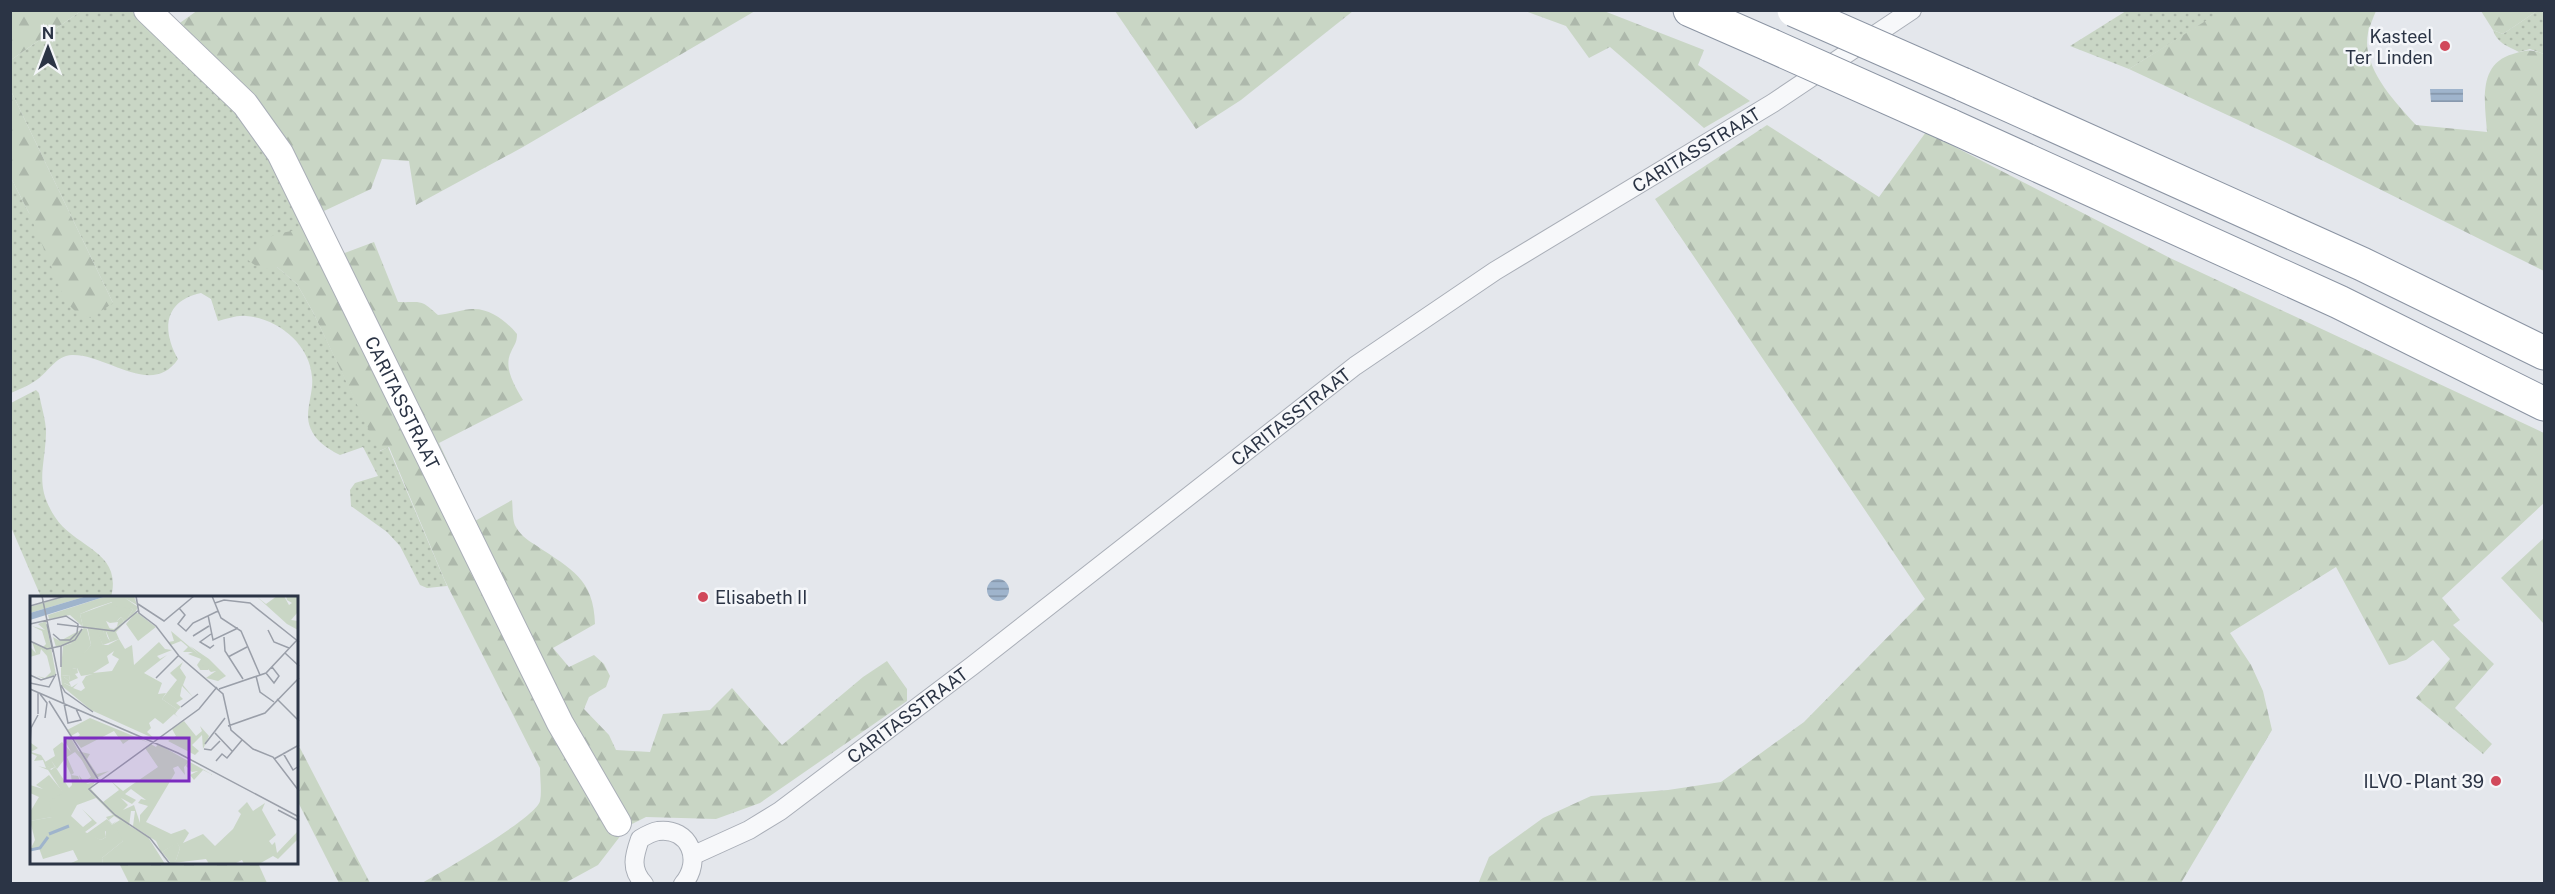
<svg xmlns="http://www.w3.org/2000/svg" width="2555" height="894" font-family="'Public Sans',sans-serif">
<defs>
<pattern id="grass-dots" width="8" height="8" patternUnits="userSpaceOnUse" patternTransform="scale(1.5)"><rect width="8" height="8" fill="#c9d6c5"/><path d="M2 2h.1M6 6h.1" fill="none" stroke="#adb8ab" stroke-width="1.8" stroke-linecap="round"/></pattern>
<pattern id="forest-firs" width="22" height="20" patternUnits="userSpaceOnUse" patternTransform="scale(1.5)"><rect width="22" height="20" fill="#c9d6c5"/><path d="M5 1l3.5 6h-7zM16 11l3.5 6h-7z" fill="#adb8ab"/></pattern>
<pattern id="water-rules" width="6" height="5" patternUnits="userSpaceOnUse" patternTransform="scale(1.5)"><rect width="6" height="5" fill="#9fb4cc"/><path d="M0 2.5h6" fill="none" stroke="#8293a7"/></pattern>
</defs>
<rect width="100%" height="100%" fill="#e4e7ec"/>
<g fill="url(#grass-dots)">
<path d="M 81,11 L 132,11 L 232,104 L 259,138 L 309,229 L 277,267 L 297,284 L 313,312 L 380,451 L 388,447 L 447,586 L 427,588 L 420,585 L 400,546 L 387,532 L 351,506 L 350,490 L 355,483 L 378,476 L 363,447 L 340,455 C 328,449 315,441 310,427 C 304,412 314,393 312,377 C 310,344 277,318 246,316 C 237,315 227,319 218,321 L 211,299 L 201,293 C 163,301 162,331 178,359 C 152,398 107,354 72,355 C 55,356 48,373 35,381 C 28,386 19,389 11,393 L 11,178 L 29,213 L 113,303 L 11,91 L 11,60 Z"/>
<polygon points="2126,11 2223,11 2129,69 2070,46"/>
<path d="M 2537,11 L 2544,11 L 2544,54 L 2530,49 L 2519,52 C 2507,46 2497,43 2493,30 L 2503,34 Z"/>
<path d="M 36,390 L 39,393 C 41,406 46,420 46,433 C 45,468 34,485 55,517 C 75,548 123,551 111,597 L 41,597 L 11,527 L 11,403 Z"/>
</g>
<g fill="url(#forest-firs)">
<polygon points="11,10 81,10 81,11 11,60"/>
<polygon points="198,10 755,11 523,147 416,205 409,161 382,159 371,189 324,211 291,152 177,25"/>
<path d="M 2223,10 L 2376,11 C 2373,18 2370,25 2368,33 C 2361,67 2395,102 2416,125 L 2487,132 C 2485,103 2477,64 2513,54 C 2526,50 2531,49 2544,54 L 2544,271 L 2285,142 L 2129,69 Z"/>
<polygon points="1115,11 1353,11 1241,100 1196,129"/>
<polygon points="1525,11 1604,11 1704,50 1698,65 1750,101 1704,128 1610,47 1589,58 1566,26"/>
<polygon points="2481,11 2537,11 2503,34 2493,30"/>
<polygon points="11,91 113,303 91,318 79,315 66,302 29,213 11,178"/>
<polygon points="1767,125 1879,197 1926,132 2170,258 2544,433 2544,503 2442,598 2460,620 2453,625 2494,664 2455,708 2492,744 2483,754 2416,698 2450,659 2433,640 2406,660 2389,665 2336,567 2230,633 2251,665 2263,691 2272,730 2181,883 1478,884 1489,857 1543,818 1591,796 1668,790 1721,782 1804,722 1925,599 1655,199"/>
<path d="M 309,229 L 342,254 L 374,242 L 398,302 C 422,303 419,298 438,315 C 448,314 465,309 472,309 C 490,308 506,321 517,334 C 517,343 514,345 511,352 C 503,368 515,386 523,400 L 439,443 L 475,521 L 512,500 C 513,508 512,521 516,527 C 521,536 529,541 537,546 C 571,569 594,579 595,624 L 553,648 L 569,667 L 594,655 L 604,664 L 610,676 L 606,687 L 589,697 L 584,709 L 609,735 L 616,750 L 650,752 L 663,714 L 710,710 L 732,688 L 782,745 L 863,677 L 887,661 L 907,689 L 907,701 L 760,803 L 716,819 L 646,817 L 628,826 L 598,865 L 565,883 L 422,883 C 441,872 536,818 540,801 C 542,791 540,779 540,768 L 445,581 L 389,447 L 379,451 L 313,312 L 297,284 L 277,267 C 265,271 257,268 248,260 C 250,256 252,251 255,247 C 267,234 292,230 309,229 Z"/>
<polygon points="2544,538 2544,624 2501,578"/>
<polygon points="300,748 370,883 339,883 297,800 297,749"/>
<polygon points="119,863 258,863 267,883 129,883"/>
</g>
<g fill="url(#water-rules)">
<polygon points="2430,89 2463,89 2463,102 2431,102"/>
<circle cx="998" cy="590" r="11"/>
</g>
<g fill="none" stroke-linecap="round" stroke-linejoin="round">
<defs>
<g id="street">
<path id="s1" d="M 694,855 L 749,830 L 780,811 L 972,666 L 1355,366 L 1495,271 L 1773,103 L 1912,10"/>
<path d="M 644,884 C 630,869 634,856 640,839 C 645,836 652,832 658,831 C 690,827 703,861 683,884"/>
</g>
<g id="secondary">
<path id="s2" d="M 147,10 L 245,104 L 280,153 L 560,723 L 618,823"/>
</g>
<g id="highway">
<polyline points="1690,10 1770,45"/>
<polyline points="1962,84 2362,264 2544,353"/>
<polyline points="1949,125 2339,302 2544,404"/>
</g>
</defs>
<use href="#street" stroke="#a9aeb7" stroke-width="20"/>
<use href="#secondary" stroke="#a9aeb7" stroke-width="28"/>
<use href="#highway" stroke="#8b94a3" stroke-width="35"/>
<use href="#street" stroke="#f7f8fa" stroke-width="18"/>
<use href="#secondary" stroke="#fff" stroke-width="26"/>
<use href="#highway" stroke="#fff" stroke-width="33"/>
<defs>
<g id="highway-bridge">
<polyline points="1794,10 1962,84"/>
<polyline points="1770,45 1949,125"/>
</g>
</defs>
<use href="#highway-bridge" stroke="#8b94a3" stroke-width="35" stroke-linecap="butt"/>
<use href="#highway-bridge" stroke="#fff" stroke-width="33"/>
</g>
<g fill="#d1495b" stroke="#f4f6f9" stroke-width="2">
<circle cx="2445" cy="46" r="6"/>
<circle cx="703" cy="597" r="6"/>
<circle cx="2496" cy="781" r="6"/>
</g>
<g text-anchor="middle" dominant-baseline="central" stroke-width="5" stroke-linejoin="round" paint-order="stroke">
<g font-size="18" fill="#2b3445" stroke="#f4f6f9" text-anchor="end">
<text x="2433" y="36">Kasteel<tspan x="2433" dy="21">Ter Linden</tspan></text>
<text x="715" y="597" text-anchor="start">Elisabeth II</text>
<text x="2484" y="781">ILVO - Plant 39</text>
</g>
<g font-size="18" fill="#2b3445" stroke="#f4f6f9">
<text stroke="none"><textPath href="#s1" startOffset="1228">CARITASSTRAAT</textPath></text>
<text stroke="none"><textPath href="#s2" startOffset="474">CARITASSTRAAT</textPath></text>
<text stroke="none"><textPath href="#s1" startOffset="742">CARITASSTRAAT</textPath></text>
<text stroke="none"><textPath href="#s1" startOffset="256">CARITASSTRAAT</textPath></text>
</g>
</g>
<g transform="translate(30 596)">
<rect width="268" height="268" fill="#e4e7ec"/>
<path d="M 83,6 L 103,13 L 96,25 L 91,20 L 86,26 L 91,21 L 94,25 L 87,31 L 88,26 L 80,27 L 76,25 L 80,33 L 53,31 L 50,18 ZM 106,16 L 126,31 L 108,45 L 96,28 ZM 16,25 L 26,79 L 14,83 L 7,80 L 15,82 L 21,76 L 17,60 L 11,53 L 10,58 L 0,61 L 0,51 L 6,57 L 2,46 L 13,51 L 16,48 L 12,35 L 2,30 L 15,34 L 8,28 ZM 54,32 L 57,33 L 61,49 L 42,73 L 47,72 L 48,77 L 45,78 L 48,82 L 39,86 L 41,90 L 34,87 L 34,81 L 39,85 L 40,79 L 31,80 L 31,73 L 33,50 L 42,47 L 26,51 L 23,41 L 30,45 ZM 66,35 L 73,35 L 80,45 L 76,35 L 86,36 L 89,43 L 73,49 ZM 160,50 L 179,63 L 196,80 L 188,85 L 176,82 L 186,75 L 181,76 L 175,70 L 170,74 L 168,69 L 176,66 ZM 153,66 L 150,72 L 156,81 L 153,89 L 163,101 L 152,90 L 150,100 L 153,103 L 146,107 L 151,111 L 148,114 L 132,103 L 147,84 L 140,77 ZM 41,142 L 57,170 L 45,156 L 37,161 L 44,177 L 41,179 L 34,164 L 27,173 L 21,164 L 25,171 L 20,173 L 15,166 L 25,160 L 23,153 L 32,146 L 41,156 L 35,145 ZM 19,179 L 34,197 L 22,221 L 0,225 L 0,216 L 9,201 L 0,197 L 0,189 L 13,193 L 6,189 ZM 77,223 L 82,229 L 90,224 L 118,241 L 135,268 L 73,268 L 72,262 L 93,245 L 75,235 L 76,241 L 71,244 L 56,238 ZM 147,246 L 150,252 L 146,264 L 141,267 L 132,256 Z" fill="#c9d6c5"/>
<path d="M 36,0 L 57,0 L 0,17 L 0,11 ZM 77,0 L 104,0 L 107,9 L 95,2 L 108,11 L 106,15 L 86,36 L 76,36 L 79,47 L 73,35 L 67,35 L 73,49 L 78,49 L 89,43 L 95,53 L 102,49 L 104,69 L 129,46 L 135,53 L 142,54 L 127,60 L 130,63 L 137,59 L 114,77 L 132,87 L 128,98 L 136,97 L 132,103 L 148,114 L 145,118 L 148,121 L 144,118 L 133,128 L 125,122 L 119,127 L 121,132 L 117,136 L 125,143 L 61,114 L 32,90 L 31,80 L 40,79 L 39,85 L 34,81 L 34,87 L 42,91 L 48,87 L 43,92 L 51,95 L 55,92 L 52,86 L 56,80 L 63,78 L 51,80 L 47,72 L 42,73 L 43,79 L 41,72 L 61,49 L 57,29 L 84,33 L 94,25 L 91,21 L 84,26 L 91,19 L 96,25 L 103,13 L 83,10 L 82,6 L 64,12 L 50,18 L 53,31 L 40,19 L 19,23 L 18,19 ZM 84,55 L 82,59 L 89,63 L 82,75 L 63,77 L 79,67 L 77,60 ZM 226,0 L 236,8 L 247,0 L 254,0 L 259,9 L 262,7 L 257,4 L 256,0 L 267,1 L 268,16 L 261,24 L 268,25 L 268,34 L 257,28 ZM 141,35 L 179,67 L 178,74 L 170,74 L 174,68 L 169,72 L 167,69 L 171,63 L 158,58 L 163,56 L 153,56 L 158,51 L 151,45 L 141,49 L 138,46 L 144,45 ZM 60,122 L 120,147 L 103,141 L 93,148 L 84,135 L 51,152 L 44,143 L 50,139 L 48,136 L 41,140 L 37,134 ZM 154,125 L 166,140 L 172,135 L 170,130 L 179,140 L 173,153 L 172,139 L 162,149 L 169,155 L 165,159 L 138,145 L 146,140 L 142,133 ZM 1,147 L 8,152 L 1,156 L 11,159 L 21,174 L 25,171 L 21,164 L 39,192 L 42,189 L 41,179 L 48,180 L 51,187 L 49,179 L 54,186 L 61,181 L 47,155 L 60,158 L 57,163 L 67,178 L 79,175 L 56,188 L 65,186 L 61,193 L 73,206 L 89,194 L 81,185 L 93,195 L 128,171 L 115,152 L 121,148 L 126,151 L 128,148 L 183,179 L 173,174 L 164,184 L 160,179 L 168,175 L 162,176 L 156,170 L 159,166 L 154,171 L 155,179 L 148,170 L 143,172 L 145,177 L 116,226 L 141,238 L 155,233 L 159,237 L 153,247 L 173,238 L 185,250 L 203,233 L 211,218 L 208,215 L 217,206 L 223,215 L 235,207 L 232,214 L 246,239 L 239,245 L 242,249 L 245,246 L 247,257 L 268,235 L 268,243 L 248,263 L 243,260 L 229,268 L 214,268 L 212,264 L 204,268 L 179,268 L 176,263 L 135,268 L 146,264 L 150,252 L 147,247 L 132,256 L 135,265 L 126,245 L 103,230 L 105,215 L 101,215 L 99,230 L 84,220 L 79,224 L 82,228 L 87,225 L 82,229 L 76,221 L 83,219 L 66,202 L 47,209 L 41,220 L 53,231 L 62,224 L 52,213 L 67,227 L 55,236 L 71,244 L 76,241 L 76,233 L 87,234 L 93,245 L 72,262 L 73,268 L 39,268 L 48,264 L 43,254 L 13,263 L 9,252 L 0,254 L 5,244 L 0,225 L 22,221 L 19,205 L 33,197 L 18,174 L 8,170 L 16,172 L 13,164 L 4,165 L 7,160 L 0,157 ZM 101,193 L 116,204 L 111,203 L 108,207 L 118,210 L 110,219 L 110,227 L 104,209 L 93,214 L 98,209 L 91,202 L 102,208 L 106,204 L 95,198 Z" fill="#c9d6c5" fill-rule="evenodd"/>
<path d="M 57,0 L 77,0 L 0,24 L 0,17 Z" fill="#9fb4cc"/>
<path fill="none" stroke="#9fb4cc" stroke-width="3" d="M 19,238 L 39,230M 0,254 L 10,252 L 18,241"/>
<path fill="none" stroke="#9a9fa9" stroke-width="1.5" d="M 12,0 L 38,127 L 51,124 L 46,113M 106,0 L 109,17 L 126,30 L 149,60 L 193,98 L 201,134 L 223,153 L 243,161 L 269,195M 182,0 L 191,22 L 211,35 L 230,79M 185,7 L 194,4 L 220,7 L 269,46M 108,8 L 134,25 L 164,0M 0,10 L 35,0M 149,12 L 155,19 L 148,28 L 156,35 L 163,27 L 188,15M 178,19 L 183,44 L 208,32M 0,28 L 36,20 L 48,28 L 47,37 L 40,44 L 30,44 L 23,38M 17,28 L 23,56M 27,28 L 84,35 L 109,14M 238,34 L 244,46 L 259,52M 181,38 L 170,46 L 180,52 L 184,49M 163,40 L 179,30M 194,41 L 195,55 L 213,83M 0,45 L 17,53 L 31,50M 31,50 L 45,44 L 52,33M 31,50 L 31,71M 255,57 L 269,70M 198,61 L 217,51M 236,77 L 244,87 L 249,80 L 242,71M 0,79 L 11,84 L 24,80M 226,80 L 230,96 L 244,106M 126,82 L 148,60M 0,87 L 19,91 L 26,78M 31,89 L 35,96 L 63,116M 0,93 L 148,157 L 269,221M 189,93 L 236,77 L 267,44M 8,97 L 8,118M 10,98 L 17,107 L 15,122M 247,103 L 269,125M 19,105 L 68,183M 151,111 L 168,98M 198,130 L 235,117 L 269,82M 185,137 L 202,155M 175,148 L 195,122M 0,149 L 1,132 L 8,119M 174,153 L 181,154 L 190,145M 253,157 L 263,174 L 269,170M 244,163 L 269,149M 186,165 L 192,158 L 197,162 L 212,144M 248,214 L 269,225M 140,268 L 120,242 L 85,219 L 59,193 L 169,113 L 187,91"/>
<path fill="#7b2cbf" fill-opacity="0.15" stroke="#7b2cbf" stroke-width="3" d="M 35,142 L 159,142 L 159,185 L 35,185 Z"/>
<rect width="268" height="268" fill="none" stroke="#2b3445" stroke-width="3"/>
</g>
<rect width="2555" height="894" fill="none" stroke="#2b3445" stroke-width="24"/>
<g transform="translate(48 48)" stroke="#f4f6f9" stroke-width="4.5" paint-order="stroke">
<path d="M0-4.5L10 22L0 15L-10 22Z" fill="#2b3445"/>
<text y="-9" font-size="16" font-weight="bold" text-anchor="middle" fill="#2b3445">N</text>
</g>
</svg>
